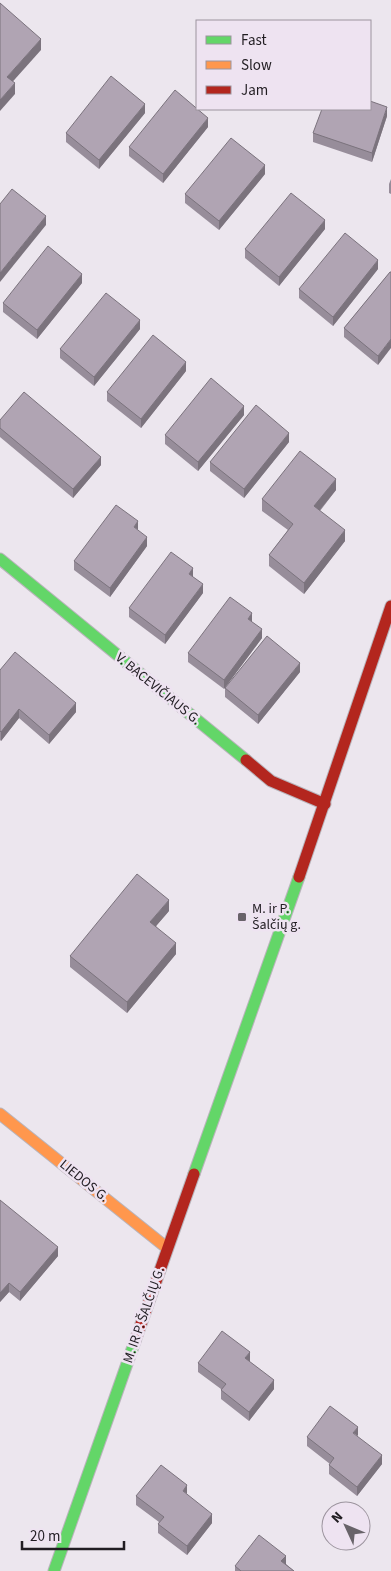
<svg xmlns="http://www.w3.org/2000/svg" width="391" height="1571" font-family="'Source Sans 3',sans-serif">
<rect width="100%" height="100%" fill="#ece6ee"/>
<g fill="none" stroke-linecap="round" stroke-linejoin="round">
<defs>
<g id="fast">
<polyline points="0,559 246,760"/>
<polyline points="194,1174 299,877"/>
<polyline points="54,1571 135,1341"/>
</g>
<polyline id="slow" points="0,1114 167,1248"/>
<g id="jam">
<polyline points="246,760 271,781 325,804"/>
<polyline points="299,877 391,606"/>
<polyline points="135,1341 194,1174"/>
</g>
</defs>
<use href="#fast" stroke="#b9b4bb" stroke-width="13"/>
<use href="#slow" stroke="#b9b4bb" stroke-width="13"/>
<use href="#jam" stroke="#b9b4bb" stroke-width="13"/>
<use href="#fast" stroke="#63d668" stroke-width="11"/>
<use href="#slow" stroke="#ff974d" stroke-width="11"/>
<use href="#jam" stroke="#b3261e" stroke-width="11"/>
</g>
<g fill="#978d9a">
<polygon points="145,113 99,169 66,142 66,133"/>
<polygon points="387,116 372,162 313,142 313,133"/>
<polygon points="208,127 163,183 129,156 129,147"/>
<polygon points="265,174 219,230 185,203 185,194"/>
<polygon points="391,179 391,194 389,193 389,184"/>
<polygon points="325,229 279,286 245,258 245,249"/>
<polygon points="378,269 333,326 299,298 299,289"/>
<polygon points="390,272 378,365 344,337 344,328"/>
<polygon points="82,283 37,339 3,312 3,303"/>
<polygon points="140,329 94,386 60,358 60,349"/>
<polygon points="186,371 141,428 107,401 107,392"/>
<polygon points="244,415 198,471 165,444 165,435"/>
<polygon points="0,420 101,465 73,498 0,437"/>
<polygon points="289,442 244,498 210,471 210,462"/>
<polygon points="336,490 320,511 345,541 304,594 269,566 269,555 288,530 262,511 262,499"/>
<polygon points="138,530 147,546 110,597 74,570 74,561"/>
<polygon points="203,593 165,644 129,617 129,608"/>
<polygon points="252,622 262,638 224,689 188,662 188,653"/>
<polygon points="0,670 76,712 49,744 19,718 1,741 0,740"/>
<polygon points="300,672 258,724 225,697 225,688"/>
<polygon points="169,911 156,926 176,954 127,1013 70,967 70,956"/>
<polygon points="0,1200 58,1256 20,1301 9,1292 0,1302"/>
<polygon points="249,1361 274,1389 249,1421 221,1399 221,1389 198,1372 198,1363"/>
<polygon points="307,1437 382,1464 357,1496 329,1474 329,1465 330,1464 307,1446"/>
<polygon points="187,1495 212,1523 187,1555 158,1533 158,1524 159,1522 136,1505 136,1496"/>
<polygon points="286,1564 294,1571 235,1571 235,1566"/>
</g>
<g fill="#7b737d">
<polygon points="41,39 41,50 7,88 7,77"/>
<polygon points="15,83 15,94 0,111 0,100"/>
<polygon points="145,104 145,113 99,169 99,160"/>
<polygon points="387,107 387,116 372,162 372,153"/>
<polygon points="208,118 208,127 163,183 163,174"/>
<polygon points="265,165 265,174 219,230 219,221"/>
<polygon points="46,216 46,225 0,282 0,273"/>
<polygon points="325,220 325,229 279,286 279,277"/>
<polygon points="378,260 378,269 333,326 333,317"/>
<polygon points="82,274 82,283 37,339 37,330"/>
<polygon points="140,320 140,329 94,386 94,377"/>
<polygon points="391,339 391,348 378,365 378,356"/>
<polygon points="186,362 186,371 141,428 141,419"/>
<polygon points="244,406 244,415 198,471 198,462"/>
<polygon points="289,433 289,442 244,498 244,489"/>
<polygon points="101,457 101,465 73,498 73,489"/>
<polygon points="336,479 336,490 314,517 314,506"/>
<polygon points="138,521 138,530 134,527"/>
<polygon points="345,530 345,541 304,594 304,583"/>
<polygon points="147,537 147,546 110,597 110,588"/>
<polygon points="193,568 193,577 189,574"/>
<polygon points="203,584 203,593 165,644 165,635"/>
<polygon points="252,613 252,622 248,619"/>
<polygon points="262,629 262,638 224,689 224,680"/>
<polygon points="300,663 300,672 258,724 258,715"/>
<polygon points="76,703 76,712 49,744 49,735"/>
<polygon points="19,709 19,718 1,741 1,732"/>
<polygon points="169,900 169,911 150,933 150,922"/>
<polygon points="176,943 176,954 127,1013 127,1002"/>
<polygon points="58,1247 58,1256 20,1301 20,1292"/>
<polygon points="9,1283 9,1292 0,1302 0,1293"/>
<polygon points="250,1352 250,1361 245,1367 245,1358"/>
<polygon points="274,1380 274,1389 249,1421 249,1412"/>
<polygon points="358,1427 358,1436 353,1433"/>
<polygon points="382,1455 382,1464 357,1496 357,1487"/>
<polygon points="187,1485 187,1494 183,1491"/>
<polygon points="212,1514 212,1523 187,1555 187,1546"/>
<polygon points="286,1556 286,1564 281,1570 281,1561"/>
</g>
<g fill="#b0a4b3" stroke="#7b737d">
<polygon points="0,3 41,39 7,77 15,83 0,100"/>
<polygon points="111,76 145,104 99,160 66,133"/>
<polygon points="175,90 208,118 163,174 129,147"/>
<polygon points="370,101 387,107 372,153 313,133 322,109 370,109"/>
<polygon points="231,138 265,165 219,221 185,194"/>
<polygon points="12,189 46,216 0,273 0,204"/>
<polygon points="291,193 325,220 279,277 245,249"/>
<polygon points="345,233 378,260 333,317 299,289"/>
<polygon points="48,246 82,274 37,330 3,303"/>
<polygon points="390,272 391,272 391,339 378,356 344,328"/>
<polygon points="106,293 140,320 94,377 60,349"/>
<polygon points="153,335 186,362 141,419 107,392"/>
<polygon points="211,378 244,406 198,462 165,435"/>
<polygon points="24,392 101,457 73,489 0,428 0,420"/>
<polygon points="256,405 289,433 244,489 210,462"/>
<polygon points="300,451 336,479 314,506 345,530 304,583 269,555 293,524 262,499"/>
<polygon points="116,505 138,521 134,527 147,537 110,588 74,561"/>
<polygon points="171,552 193,568 189,574 203,584 165,635 129,608"/>
<polygon points="230,597 252,613 248,619 262,629 224,680 188,653"/>
<polygon points="267,636 300,663 258,715 225,688"/>
<polygon points="15,652 76,703 49,735 19,709 1,732 0,731 0,670"/>
<polygon points="137,874 169,900 150,922 176,943 127,1002 70,956"/>
<polygon points="0,1200 58,1247 20,1292 9,1283 0,1293"/>
<polygon points="222,1331 250,1352 245,1358 274,1380 249,1412 221,1390 226,1384 198,1363"/>
<polygon points="330,1406 358,1427 353,1433 382,1455 357,1487 329,1465 334,1458 307,1437"/>
<polygon points="161,1465 187,1485 183,1491 212,1514 187,1546 158,1524 164,1517 136,1496"/>
<polygon points="259,1535 286,1556 281,1561 294,1571 241,1571 235,1566"/>
</g>
<rect fill="#686369" stroke="#eee3f1" stroke-width="2" x="237" y="912" width="10" height="10" rx="2.5"/>
<g text-anchor="middle" dominant-baseline="central" stroke-width="5" stroke-linejoin="round" paint-order="stroke">
<g font-size="14" fill="#211d22" stroke="#eee3f1">
<text transform="translate(158 689) rotate(39)">V. BACEVIČIAUS G.</text>
<text transform="translate(84 1181) rotate(39)">LIEDOS G.</text>
<text transform="translate(144 1315) rotate(-71)">M. IR P. ŠALČIŲ G.</text>
</g>
<g font-size="14" fill="#211d22" stroke="#eee3f1" text-anchor="start">
<text x="252" y="909">M. ir P.<tspan x="252" dy="16">Šalčių g.</tspan></text>
</g>
</g>
<rect x="196" y="20" width="175" height="90" fill="#eee3f1" stroke="#9c949e"/>
<rect x="206" y="36" width="25" height="8" fill="#63d668" stroke="#9c949e"/>
<text x="241" y="45" font-size="15" fill="#211d22">Fast</text>
<rect x="206" y="61" width="25" height="8" fill="#ff974d" stroke="#9c949e"/>
<text x="241" y="70" font-size="15" fill="#211d22">Slow</text>
<rect x="206" y="86" width="25" height="8" fill="#b3261e" stroke="#9c949e"/>
<text x="241" y="95" font-size="15" fill="#211d22">Jam</text>
<g transform="translate(346 1526) rotate(314)"><circle r="24" fill="#eee3f1" stroke="#9c949e"/>
<path d="M0-4L9 19L0 12L-9 19Z" fill="#686369"/>
<text y="-8" font-size="14" font-weight="bold" text-anchor="middle" fill="#211d22">N</text>
</g>
<path d="M22 1541v8h102v-8" fill="none" stroke="#211d22" stroke-width="2.5"/>
<text x="30" y="1541" font-size="15" fill="#211d22" stroke="#eee3f1" stroke-width="4" paint-order="stroke">20 m</text>
</svg>
